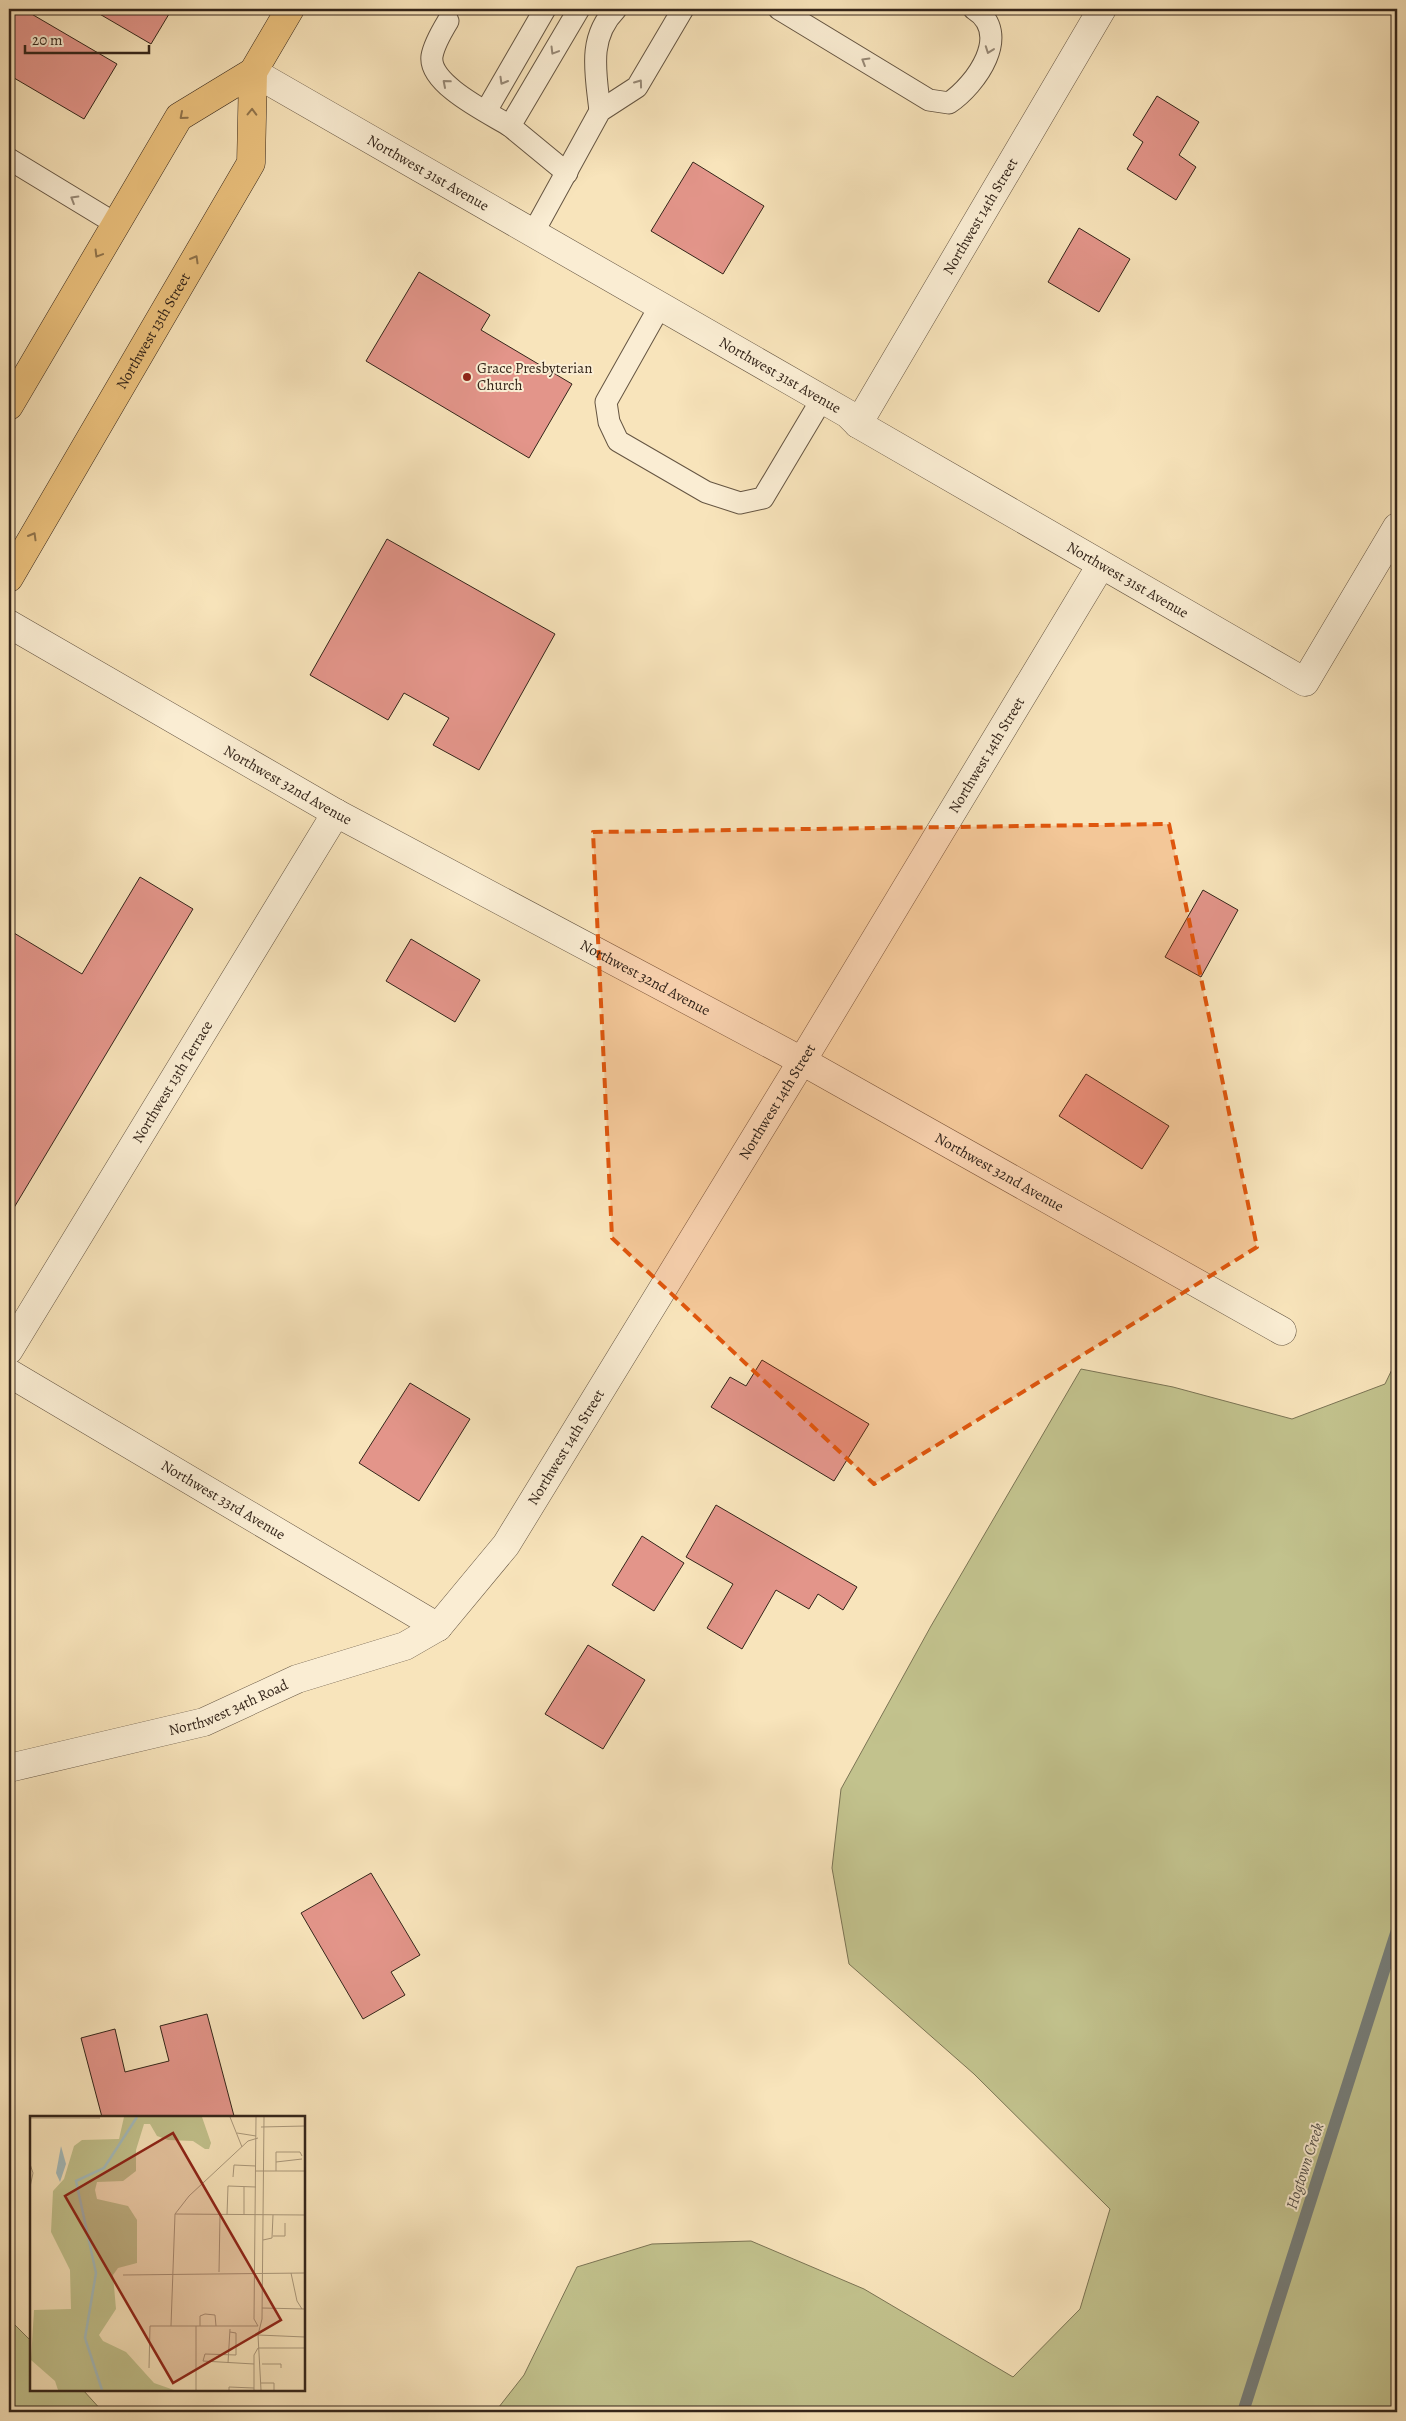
<svg xmlns="http://www.w3.org/2000/svg" width="1406" height="2421" font-family="Alegreya,serif">
<rect width="100%" height="100%" fill="#f8e4bb"/>
<filter id="stains"><feTurbulence type="fractalNoise" baseFrequency=".004" numOctaves="4"/><feColorMatrix values="0 0 0 0 .2 0 0 0 0 .09 0 0 0 0 .02 0 0 0 .5 -.17"/></filter>
<radialGradient id="worn" r=".72"><stop offset=".6" stop-color="#630" stop-opacity="0"/><stop offset="1" stop-color="#630" stop-opacity=".3"/></radialGradient>
<g fill="#c2c28d" stroke="#7b7454">
<polygon points="1397,1359 1397,2412 495,2412 524,2375 577,2267 652,2244 751,2241 864,2289 1013,2377 1080,2309 1110,2209 974,2074 849,1964 832,1868 841,1789 931,1626 1081,1369 1173,1387 1292,1419 1385,1384"/>
<polygon points="9,2319 31,2341 31,2390 83,2390 103,2412 9,2412"/>
</g>
<g fill="none" stroke-linecap="round" stroke-linejoin="round">
<polyline stroke="#777f7b" stroke-width="12" points="1243,2412 1397,1930"/>
</g>
<g fill="#e3958a" stroke="#34251a">
<polygon points="9,9 23,9 117,64 84,119 9,75"/>
<polygon points="91,9 172,9 151,44"/>
<polygon points="1157,96 1199,122 1179,155 1196,167 1176,200 1127,169 1143,142 1133,135"/>
<polygon points="693,162 764,206 723,274 651,231"/>
<polygon points="1079,228 1130,259 1099,312 1048,282"/>
<polygon points="419,272 490,315 481,330 572,384 529,458 366,361"/>
<polygon points="387,539 555,634 479,770 433,745 449,718 404,693 388,720 310,675"/>
<polygon points="140,877 193,909 9,1216 9,930 82,974"/>
<polygon points="1203,890 1238,910 1201,977 1165,957"/>
<polygon points="411,939 480,980 455,1022 386,981"/>
<polygon points="1086,1074 1169,1126 1142,1169 1059,1116"/>
<polygon points="762,1360 869,1424 834,1481 711,1407 730,1377 746,1386"/>
<polygon points="410,1383 470,1419 419,1501 359,1463"/>
<polygon points="716,1505 857,1587 843,1610 818,1594 809,1609 776,1590 742,1649 707,1628 733,1584 686,1557"/>
<polygon points="642,1536 684,1563 654,1611 612,1585"/>
<polygon points="588,1645 645,1680 603,1749 545,1714"/>
<polygon points="371,1873 420,1955 391,1972 405,1995 363,2019 301,1913"/>
<polygon points="207,2014 234,2116 102,2117 81,2038 115,2029 125,2072 169,2061 160,2026"/>
</g>
<g fill="none" stroke-linecap="round" stroke-linejoin="round">
<defs>
<g id="service">
<path d="M 779,9 L 929,100 L 949,103 C 976,85 1013,33 974,9"/>
<path d="M 448,21 C 442,31 434,44 432,56 C 428,84 489,113 510,126"/>
<polyline points="486,111 545,9"/>
<path d="M 600,111 C 596,74 587,38 616,9"/>
<polyline points="9,159 116,224"/>
<polyline points="567,173 510,126 579,9"/>
<polyline points="533,233 600,111 637,87 683,9"/>
<polyline points="660,306 606,402 609,422 618,441 706,492 740,503 763,498 822,399"/>
</g>
<g id="minor">
<path id="s1" d="M 253,72 L 848,414 L 858,424 L 1305,682 L 1397,527"/>
<path id="s2" d="M 858,424 L 1102,9"/>
<path id="s3" d="M 9,624 L 336,813 L 802,1061 L 1282,1331"/>
<path id="s4" d="M 9,1350 L 336,813"/>
<path id="s5" d="M 9,1373 L 438,1627"/>
<path id="s6" d="M 9,1768 L 204,1722 L 297,1679 L 405,1646 L 438,1627 L 506,1545 L 802,1061 L 1101,565"/>
</g>
<g id="primary">
<polyline points="9,406 179,117 253,72 290,9"/>
<path id="s7" d="M 9,578 L 251,163 L 253,72"/>
</g>
</defs>
<use href="#service" stroke="#655542" stroke-width="23"/>
<use href="#minor" stroke="#655542" stroke-width="29"/>
<use href="#primary" stroke="#34251a" stroke-width="29"/>
<use href="#service" stroke="#faedd3" stroke-width="21"/>
<use href="#minor" stroke="#faedd3" stroke-width="28"/>
<use href="#primary" stroke="#ecc27e" stroke-width="28"/>
</g>
<defs><path id="oneway-chevron" d="M-2-3.5L2.5 0L-2 3.5" fill="none" stroke-width="1.6" stroke-linecap="round" stroke-linejoin="round" transform="scale(1.25)"/></defs>
<g stroke="#978976">
<use href="#oneway-chevron" transform="translate(989 50) rotate(110)"/>
<use href="#oneway-chevron" transform="translate(554 51) rotate(121)"/>
<use href="#oneway-chevron" transform="translate(865 61) rotate(-149)"/>
<use href="#oneway-chevron" transform="translate(503 81) rotate(120)"/>
<use href="#oneway-chevron" transform="translate(446 83) rotate(-139)"/>
<use href="#oneway-chevron" transform="translate(639 83) rotate(-54)"/>
<use href="#oneway-chevron" transform="translate(74 199) rotate(-149)"/>
</g>
<g stroke="#90744c">
<use href="#oneway-chevron" transform="translate(252 112) rotate(-89)"/>
<use href="#oneway-chevron" transform="translate(183 116) rotate(139)"/>
<use href="#oneway-chevron" transform="translate(98 254) rotate(121)"/>
<use href="#oneway-chevron" transform="translate(195 259) rotate(-60)"/>
<use href="#oneway-chevron" transform="translate(33 536) rotate(-60)"/>
</g>
<path fill="#df560d" fill-opacity="0.2" stroke="#df560d" stroke-width="4" stroke-dasharray="10 6" stroke-linejoin="round" d="M 1169,824 L 1257,1247 L 874,1484 L 612,1238 L 593,832 Z"/>
<circle fill="#8f2418" stroke="#faedd3" stroke-width="2" cx="467" cy="377" r="5"/>
<g text-anchor="middle" dominant-baseline="central" stroke-width="4" stroke-linejoin="round" paint-order="stroke">
<g font-size="15" fill="#34251a" stroke="#faedd3">
<text stroke="none"><textPath href="#s1" startOffset="202">Northwest 31st Avenue</textPath></text>
<text stroke="none"><textPath href="#s2" startOffset="241">Northwest 14th Street</textPath></text>
<text stroke="none"><textPath href="#s7" startOffset="286">Northwest 13th Street</textPath></text>
<text stroke="none"><textPath href="#s1" startOffset="608">Northwest 31st Avenue</textPath></text>
<text stroke="none"><textPath href="#s1" startOffset="1012">Northwest 31st Avenue</textPath></text>
<text stroke="none"><textPath href="#s6" startOffset="1485">Northwest 14th Street</textPath></text>
<text stroke="none"><textPath href="#s3" startOffset="322">Northwest 32nd Avenue</textPath></text>
<text stroke="none"><textPath href="#s3" startOffset="728">Northwest 32nd Avenue</textPath></text>
<text stroke="none"><textPath href="#s4" startOffset="314">Northwest 13th Terrace</textPath></text>
<text stroke="none"><textPath href="#s6" startOffset="1080">Northwest 14th Street</textPath></text>
<text stroke="none"><textPath href="#s3" startOffset="1132">Northwest 32nd Avenue</textPath></text>
<text stroke="none"><textPath href="#s6" startOffset="675">Northwest 14th Street</textPath></text>
<text stroke="none"><textPath href="#s5" startOffset="249">Northwest 33rd Avenue</textPath></text>
<text stroke="none"><textPath href="#s6" startOffset="228">Northwest 34th Road</textPath></text>
</g>
<g font-size="15" fill="#34251a" stroke="#faedd3" text-anchor="start">
<text x="477" y="368">Grace Presbyterian<tspan x="477" dy="17">Church</tspan></text>
</g>
<g font-size="16" font-style="italic" fill="#56524b" stroke="#faedd3">
<text transform="translate(1305 2166) rotate(-72)">Hogtown Creek</text>
</g>
</g>
<g transform="translate(30 2116)">
<rect width="275" height="275" fill="#f8e4bb"/>
<path d="M 94,1 L 172,1 L 181,27 L 179,33 L 175,33 L 163,25 L 138,24 L 127,20 L 120,8 L 114,8 L 106,34 L 106,55 L 93,65 L 67,66 L 65,74 L 67,83 L 98,90 L 107,104 L 107,147 L 88,152 L 83,159 L 86,193 L 69,219 L 73,225 L 96,236 L 124,267 L 144,274 L 28,274 L 25,265 L 1,244 L 4,194 L 41,193 L 40,154 L 21,116 L 23,75 L 34,63 L 44,30 L 52,24 L 89,23 Z" fill="#c2c28d"/>
<path d="M 31,30 L 36,48 L 30,66 L 26,57 Z" fill="#a4bbbc"/>
<path fill="none" stroke="#a4bbbc" stroke-width="2.5" d="M 72,274 L 55,222 L 66,157 L 46,65 L 74,52 L 107,1"/>
<path fill="none" stroke="#aa987b" stroke-width="1" d="M 200,1 L 212,31M 226,1 L 224,203 L 228,210M 0,2 L 70,2M 231,11 L 275,10M 207,17 L 226,20M 246,46 L 272,43M 0,48 L 3,57 L 0,71M 226,55 L 275,55M 246,55 L 246,36 L 270,36 L 272,40M 203,61 L 204,49 L 226,50M 214,71 L 214,99M 145,98 L 275,99M 197,99 L 198,70 L 226,71M 243,120 L 255,120 L 255,107M 233,124 L 242,122 L 243,99M 189,156 L 190,99M 261,157 L 267,185 L 272,193M 93,159 L 275,157M 232,192 L 275,193M 141,210 L 145,98 L 159,80 L 218,25 L 228,22M 170,210 L 170,200 L 175,198 L 185,199 L 186,210M 200,216 L 206,217 L 206,239 L 175,238 L 173,245 L 224,248M 228,219 L 275,221M 228,232 L 275,232M 198,247 L 200,213M 232,248 L 251,248 L 251,252M 119,252 L 120,210 L 228,210M 231,267 L 244,267 L 244,274M 166,274 L 166,210M 199,274 L 199,271 L 224,272M 224,274 L 224,239 L 228,232M 231,274 L 228,219 L 232,203 L 234,1"/>
<path fill="#8f2418" fill-opacity="0.15" stroke="#8f2418" stroke-width="2.5" d="M 143,17 L 251,204 L 143,267 L 35,80 Z"/>
<rect width="275" height="275" fill="none" stroke="#34251a" stroke-width="2.5"/>
</g>
<rect width="1406" height="2421" fill="none" stroke="#f8e4bb" stroke-width="30"/>
<rect x="10" y="10" width="1386" height="2401" fill="none" stroke="#34251a" stroke-width="2.5"/>
<rect x="15" y="15" width="1376" height="2391" fill="none" stroke="#34251a"/>
<path d="M25 45v8h124v-8" fill="none" stroke="#34251a" stroke-width="2.5"/>
<text x="32" y="45" font-size="15" fill="#34251a" stroke="#faedd3" stroke-width="4" paint-order="stroke">20 m</text>
<rect width="100%" height="100%" filter="url(#stains)"/>
<rect width="100%" height="100%" fill="url(#worn)"/>
</svg>
